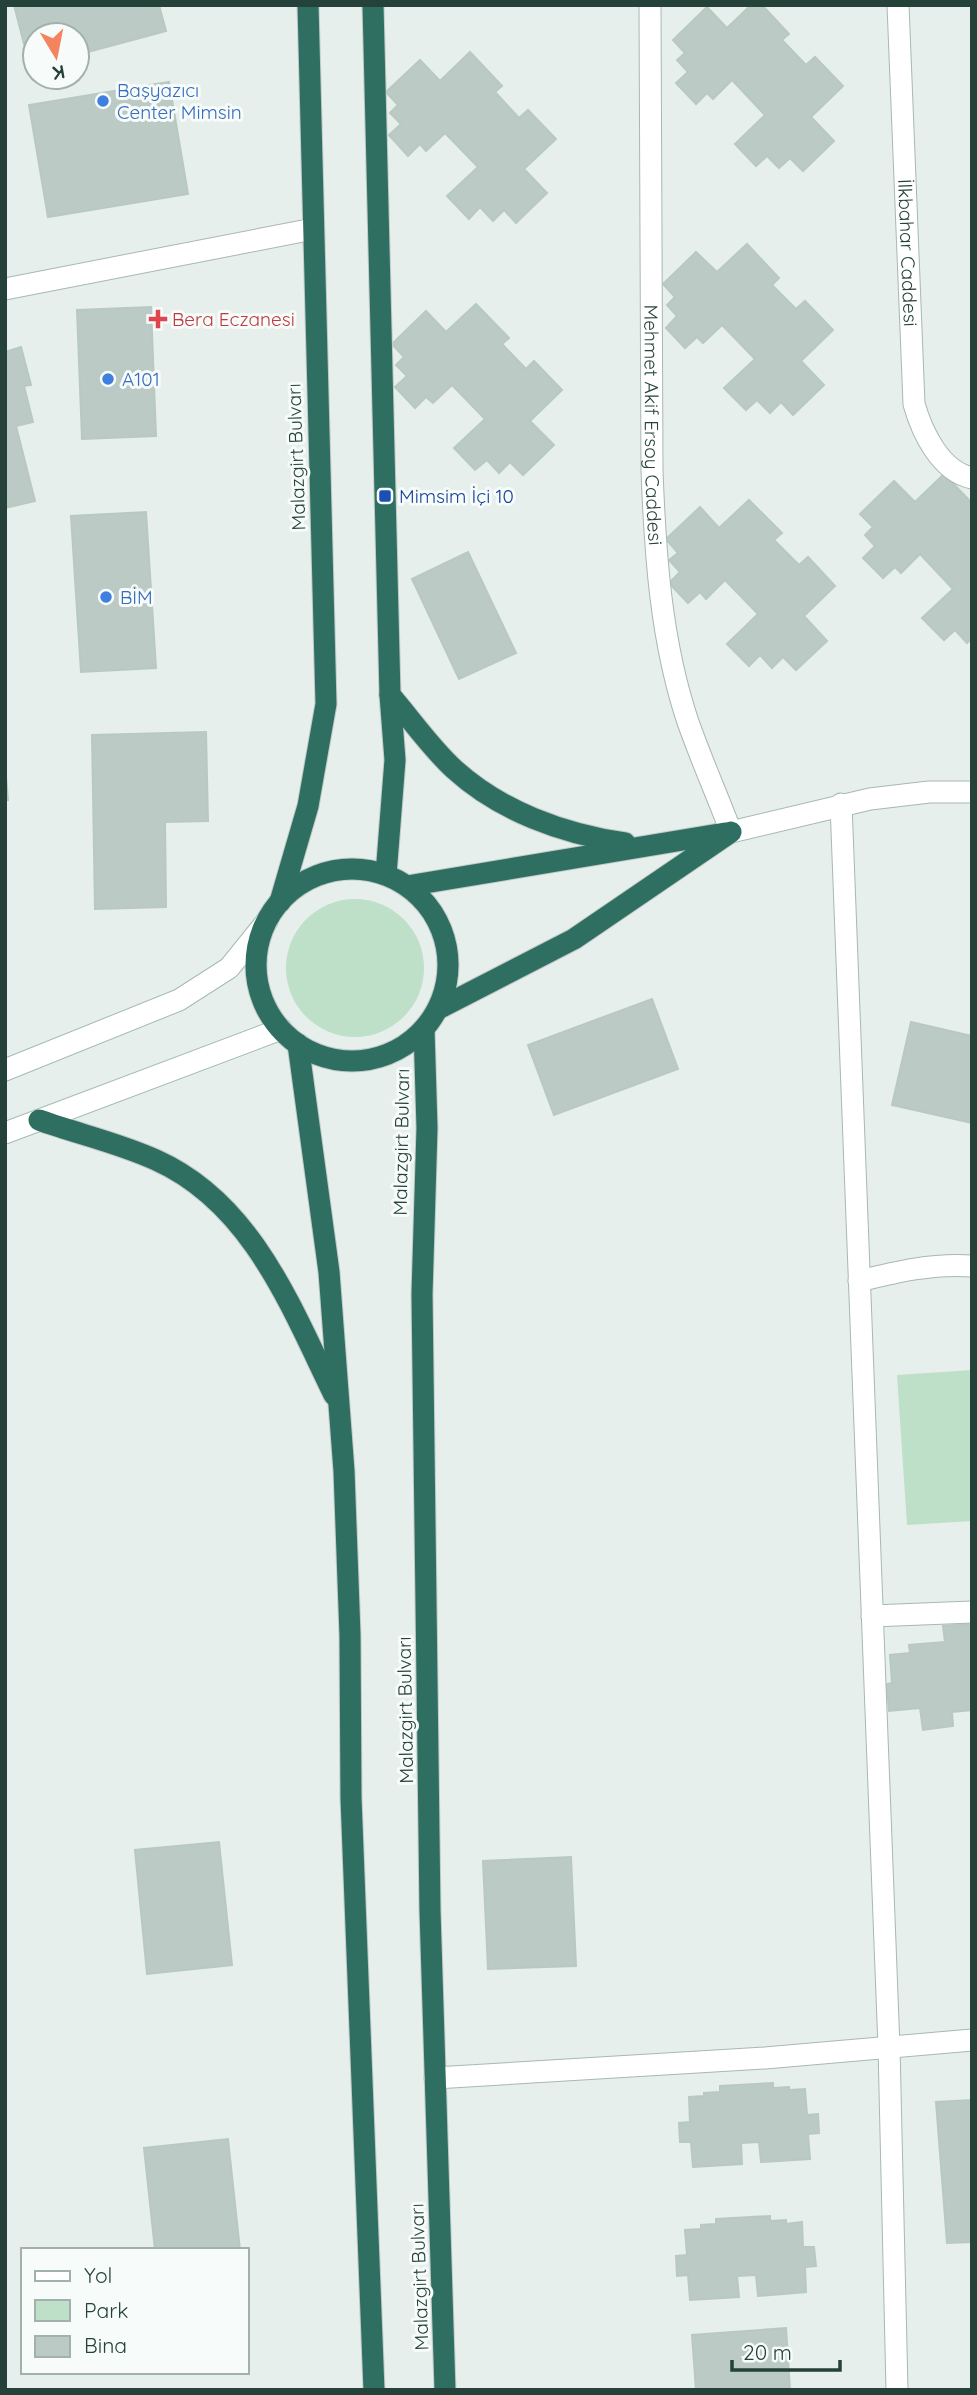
<svg xmlns="http://www.w3.org/2000/svg" width="977" height="2395" font-family="Quicksand,sans-serif">
<rect width="100%" height="100%" fill="#e6efeb"/>
<g fill="#bfe0c8">
<circle cx="355" cy="968" r="69"/>
<polygon points="972,1370 972,1521 907,1525 897,1375"/>
</g>
<g fill="#bbcac4" stroke="#b8c9c2" stroke-width="2">
<polygon points="14,5 159,5 166,31 77,55 77,35 35,35 35,66 30,67"/>
<polygon points="751,5 762,5 789,34 782,40 806,65 815,57 843,86 811,117 834,141 803,171 790,158 779,168 767,156 756,166 735,144 765,115 732,80 713,99 707,93 696,104 676,83 688,72 677,60 685,53 673,40 707,7 727,28"/>
<polygon points="470,52 502,86 495,92 519,118 528,110 556,139 524,169 547,193 516,223 504,210 493,221 480,207 469,219 447,196 478,167 445,133 426,151 420,144 408,156 389,135 401,124 390,113 398,105 386,92 420,60 440,81"/>
<polygon points="169,82 188,194 48,217 29,105"/>
<polygon points="747,244 779,278 772,285 796,309 805,301 833,330 801,361 824,385 793,415 781,402 770,413 757,400 746,410 724,388 755,359 722,325 703,343 697,337 685,348 666,328 677,316 667,305 675,297 663,284 696,252 717,272"/>
<polygon points="476,304 509,338 502,344 526,369 534,361 562,390 530,421 554,445 523,475 510,462 499,473 487,460 475,470 454,448 485,419 452,385 433,403 426,397 415,408 395,387 407,376 396,365 404,357 392,344 426,311 446,332"/>
<polygon points="151,307 156,436 82,439 77,310"/>
<polygon points="21,347 31,385 24,386 33,422 16,426 35,501 5,508 5,352"/>
<polygon points="944,474 972,503 970,514 972,517 972,638 967,643 955,630 944,640 922,618 953,589 920,554 901,573 895,567 883,578 863,558 875,546 865,535 873,527 860,514 894,481 915,502"/>
<polygon points="749,500 782,533 774,540 799,565 808,557 835,586 804,616 827,641 796,670 783,657 772,668 760,655 749,666 727,644 758,614 725,580 706,599 700,592 688,603 669,583 680,572 669,560 678,553 666,539 700,507 719,528"/>
<polygon points="146,512 156,668 81,672 71,516"/>
<polygon points="468,552 516,653 459,679 412,579"/>
<polygon points="206,732 208,821 165,822 166,907 95,909 92,735"/>
<polygon points="5,765 8,800 5,800"/>
<polygon points="652,999 678,1069 554,1115 528,1045"/>
<polygon points="911,1022 972,1036 972,1123 892,1105"/>
<polygon points="972,1624 972,1710 952,1712 953,1726 923,1730 920,1708 889,1711 887,1684 892,1683 890,1655 910,1653 909,1645 945,1642 943,1626"/>
<polygon points="219,1842 232,1965 147,1974 135,1850"/>
<polygon points="571,1857 576,1966 488,1969 483,1861"/>
<polygon points="773,2083 773,2088 789,2087 789,2090 805,2089 807,2115 818,2114 819,2133 808,2134 810,2159 761,2162 759,2142 741,2143 742,2164 693,2167 691,2142 680,2142 679,2123 690,2122 689,2097 704,2096 704,2093 720,2092 720,2086"/>
<polygon points="972,2100 972,2242 947,2243 936,2102"/>
<polygon points="228,2139 240,2250 155,2250 144,2148"/>
<polygon points="770,2216 770,2221 786,2220 786,2224 802,2222 803,2247 814,2247 816,2266 805,2267 806,2292 758,2296 756,2275 737,2276 739,2297 690,2300 688,2275 677,2276 676,2256 687,2255 685,2230 701,2229 701,2225 716,2224 716,2219"/>
<polygon points="786,2328 790,2390 696,2390 692,2335"/>
</g>
<g fill="none" stroke-linecap="round" stroke-linejoin="round">
<defs>
<g id="street">
<path id="s1" d="M 650,5 L 652,470 C 655,554 661,642 688,722 C 701,759 717,795 731,832 L 870,799 L 929,792 L 972,792"/>
<path id="s2" d="M 898,5 L 914,404 C 922,432 940,471 972,478"/>
<polyline points="5,289 313,229"/>
<polyline points="841,804 889,2047 897,2390"/>
<path d="M 859,1281 C 896,1272 933,1263 972,1266"/>
<polyline points="872,1616 972,1612"/>
<polyline points="435,2078 765,2058 972,2040"/>
</g>
<g id="secondary">
<polyline points="5,1070 179,1000 229,968 267,921"/>
<polyline points="5,1133 281,1029"/>
</g>
<g id="highway">
<polyline points="373,5 390,695 395,760 386,875"/>
<path d="M 390,695 C 411,719 430,747 454,769 C 500,811 563,834 625,843"/>
<circle cx="352" cy="965" r="96"/>
<polyline points="407,886 725,833"/>
<polyline points="280,902 308,806 326,704 308,5"/>
<polyline points="438,1009 574,939 731,832"/>
<polyline points="424,1029 427,1128 422,1294 430,1911 445,2390"/>
<polyline points="298,1044 329,1272 344,1471 350,1635 351,1798 374,2390"/>
<path d="M 39,1120 C 78,1134 119,1143 156,1160 C 252,1203 291,1307 334,1395"/>
</g>
</defs>
<use href="#street" stroke="#a8b8b2" stroke-width="23"/>
<use href="#secondary" stroke="#a4bbb3" stroke-width="23"/>
<use href="#highway" stroke="#c2cac8" stroke-width="23"/>
<use href="#street" stroke="#fff" stroke-width="21"/>
<use href="#secondary" stroke="#fff" stroke-width="21"/>
<use href="#highway" stroke="#2f6f62" stroke-width="21"/>
</g>
<g fill="#3f7fe0" stroke="#f7fbf9" stroke-width="2.5">
<circle cx="103" cy="101" r="7"/>
<circle cx="108" cy="379" r="7"/>
<circle cx="106" cy="597" r="7"/>
</g>
<path fill="#e0444e" stroke="#f7fbf9" stroke-width="2.5" d="M154.5 308.5h7v7h7v7h-7v7h-7v-7h-7v-7h7z"/>
<rect fill="#1a4fb4" stroke="#f7fbf9" stroke-width="2.5" x="378" y="489" width="14" height="14" rx="3.5"/>
<g text-anchor="middle" dominant-baseline="central" stroke-width="6" stroke-linejoin="round" paint-order="stroke">
<g font-size="19" fill="#366cbe" stroke="#f7fbf9" text-anchor="start">
<text x="117" y="90">Başyazıcı<tspan x="117" dy="22">Center Mimsin</tspan></text>
<text x="122" y="379">A101</text>
<text x="120" y="597">BİM</text>
</g>
<g font-size="19" fill="#24423a" stroke="#f7fbf9">
<text stroke="none"><textPath href="#s2" startOffset="248">İlkbahar Caddesi</textPath></text>
<text stroke="none"><textPath href="#s1" startOffset="420">Mehmet Akif Ersoy Caddesi</textPath></text>
<text transform="translate(296 457) rotate(-92)">Malazgirt Bulvarı</text>
<text transform="translate(401 1142) rotate(-89)">Malazgirt Bulvarı</text>
<text transform="translate(405 1710) rotate(-91)">Malazgirt Bulvarı</text>
<text transform="translate(419 2277) rotate(-92)">Malazgirt Bulvarı</text>
</g>
<g font-size="19" fill="#be3a42" stroke="#f7fbf9" text-anchor="start">
<text x="172" y="319">Bera Eczanesi</text>
</g>
<g font-size="19" fill="#164399" stroke="#f7fbf9" text-anchor="start">
<text x="399" y="496">Mimsim İçi 10</text>
</g>
</g>
<rect width="977" height="2395" fill="none" stroke="#24423a" stroke-width="14"/>
<rect x="21" y="2248" width="228" height="126" fill="#f7fbf9" stroke="#a3b1ad" stroke-width="2"/>
<rect x="35" y="2271" width="35" height="10" fill="#ffffff" stroke="#a3b1ad" stroke-width="2"/>
<text x="84" y="2283" font-size="21" fill="#24423a">Yol</text>
<rect x="35" y="2300" width="35" height="21" fill="#bfe0c8" stroke="#a3b1ad" stroke-width="2"/>
<text x="84" y="2318" font-size="21" fill="#24423a">Park</text>
<rect x="35" y="2336" width="35" height="21" fill="#bbcac4" stroke="#a3b1ad" stroke-width="2"/>
<text x="84" y="2353" font-size="21" fill="#24423a">Bina</text>
<g transform="translate(56 56) rotate(170)"><circle r="33" fill="#f7fbf9" stroke="#a3b1ad" stroke-width="2"/>
<path d="M0-5L12 26L0 18L-12 26Z" fill="#f4845f"/>
<text y="-10" font-size="19" font-weight="bold" text-anchor="middle" fill="#24423a">K</text>
</g>
<path d="M732 2360v10h108v-10" fill="none" stroke="#24423a" stroke-width="3.5"/>
<text x="743" y="2360" font-size="21" fill="#24423a" stroke="#f7fbf9" stroke-width="5" paint-order="stroke">20 m</text>
</svg>
